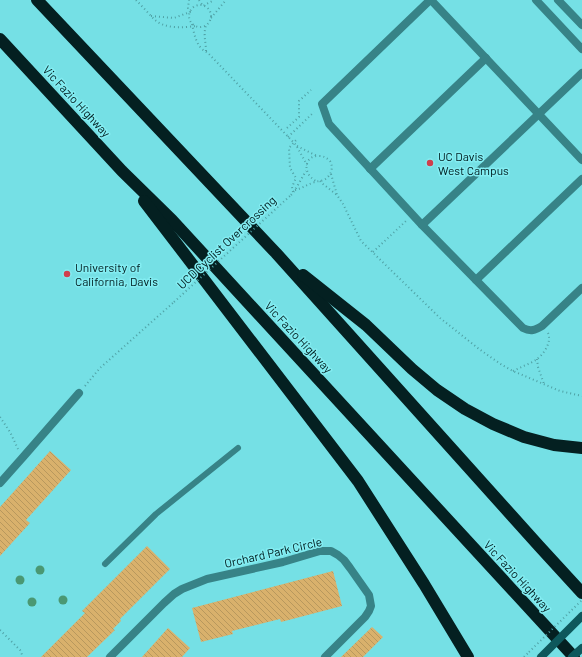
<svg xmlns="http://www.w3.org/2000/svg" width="582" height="657" font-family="Barlow,sans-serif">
<defs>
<pattern id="building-back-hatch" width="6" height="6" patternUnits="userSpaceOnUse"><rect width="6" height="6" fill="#d9b16c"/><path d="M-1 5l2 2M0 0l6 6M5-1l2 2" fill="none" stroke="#b8985d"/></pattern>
</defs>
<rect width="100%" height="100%" fill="#75e0e5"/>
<g fill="url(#building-back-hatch)">
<polygon points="50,451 71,470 26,520 30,523 0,556 0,507"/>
<polygon points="147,546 170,569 120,619 121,621 113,629 115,630 87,657 41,657 85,613 82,611"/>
<polygon points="333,571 342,606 281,622 280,619 232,631 233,634 201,642 192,608"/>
<polygon points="372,627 383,637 363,657 341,657"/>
<polygon points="168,628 190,648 182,657 142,657"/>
</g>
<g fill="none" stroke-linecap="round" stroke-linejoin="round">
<g stroke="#4fa1a5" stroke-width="2" stroke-dasharray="1 3" stroke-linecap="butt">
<path d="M 136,0 C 142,6 148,13 154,19 C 164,29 183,28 195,26"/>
<polyline points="199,0 203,6 214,0"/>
<circle cx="200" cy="16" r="11"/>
<polyline points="151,16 174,18 190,12 188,8 189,0"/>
<polyline points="211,18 226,0"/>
<path d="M 192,24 C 194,32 195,42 202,49 C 204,51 207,52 209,54 L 296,145 L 307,165"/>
<path d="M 206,51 C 206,42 203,35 206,25"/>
<polyline points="287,128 299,117 299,101 311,90"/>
<polyline points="288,137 314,112"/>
<polyline points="297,146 317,156"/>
<polyline points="331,174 337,195 343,204 361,241 440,318 479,349 502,365 513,371 560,391 582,396"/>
<polyline points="320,181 323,184 337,195"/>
<path d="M 295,190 C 303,188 308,184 315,182 C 318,181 321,181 324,180 C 331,176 334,168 330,161 C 327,158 324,156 319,156 C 304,155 302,174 316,181"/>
<polyline points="293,192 292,187 296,178 290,168 289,148 297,139"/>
<path d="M 291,195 C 297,188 301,179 306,171"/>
<polyline points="373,252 406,221"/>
<polyline points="537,359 538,367 544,384"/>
<path d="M 513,371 C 521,367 529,364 536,360 C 544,354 552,342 548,333"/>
<polyline points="85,386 100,368 174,302"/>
<polyline points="0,417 10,432 18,449"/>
<polyline points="0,630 20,650 23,657"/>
<polyline points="524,657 529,652"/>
</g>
<polyline stroke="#378387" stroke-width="6" points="105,564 156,514 238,448"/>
<g stroke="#378387" stroke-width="8">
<path d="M 430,0 L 322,104 L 329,124 L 422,225 L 523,328 C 531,332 535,330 542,326 L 582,288"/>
<polyline points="431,0 582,160"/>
<polyline points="536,0 582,49"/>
<polyline points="558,0 582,25"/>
<polyline points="370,169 486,58"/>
<polyline points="422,225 582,73"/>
<polyline points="476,280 582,179"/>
<polyline points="0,483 24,456 79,393"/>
<polyline points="110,657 164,603 174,594 182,589 207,579 283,562 320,551 331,551 338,555 344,560 350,568 369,595 371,606 369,611 365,617 325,657"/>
</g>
<g stroke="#042021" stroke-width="12">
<polyline points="37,0 276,253 539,546 582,593"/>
<polyline points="0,39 122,171 172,220 574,657"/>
<polyline points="144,201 358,481 424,584 468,657"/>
<polyline points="303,275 366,325 412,369 437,390 465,409 493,424 524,437 554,445 582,448"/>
</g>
<g stroke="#4fa1a5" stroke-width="2" stroke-dasharray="1 3" stroke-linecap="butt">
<polyline points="174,302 291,195"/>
<polyline points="529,652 582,600"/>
</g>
<g stroke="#0e585c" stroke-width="8">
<polyline points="541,657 582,616"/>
<polyline points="572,657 582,648"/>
</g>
</g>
<g fill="#4a9873">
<circle cx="40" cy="570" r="4.5"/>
<circle cx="20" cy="580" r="4.5"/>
<circle cx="63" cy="600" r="4.5"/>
<circle cx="32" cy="602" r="4.5"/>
</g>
<g fill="#cf3f4d" stroke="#83edf2" stroke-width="1.5">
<circle cx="430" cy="163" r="4"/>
<circle cx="67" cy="274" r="4"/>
</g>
<g text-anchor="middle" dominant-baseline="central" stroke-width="3" stroke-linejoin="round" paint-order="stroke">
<g font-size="12" fill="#001d1f" stroke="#83edf2">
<text transform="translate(77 101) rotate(47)">Vic Fazio Highway</text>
<text transform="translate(226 242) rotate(-43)">UCD Cyclist Overcrossing</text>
<text transform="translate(299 337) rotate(47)">Vic Fazio Highway</text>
<text transform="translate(273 552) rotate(-13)">Orchard Park Circle</text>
<text transform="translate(518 576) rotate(47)">Vic Fazio Highway</text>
</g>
<g font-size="12" fill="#001d1f" stroke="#83edf2" text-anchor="start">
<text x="438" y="156">UC Davis<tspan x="438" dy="14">West Campus</tspan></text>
<text x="75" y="267">University of<tspan x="75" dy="14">California, Davis</tspan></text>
</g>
</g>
</svg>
